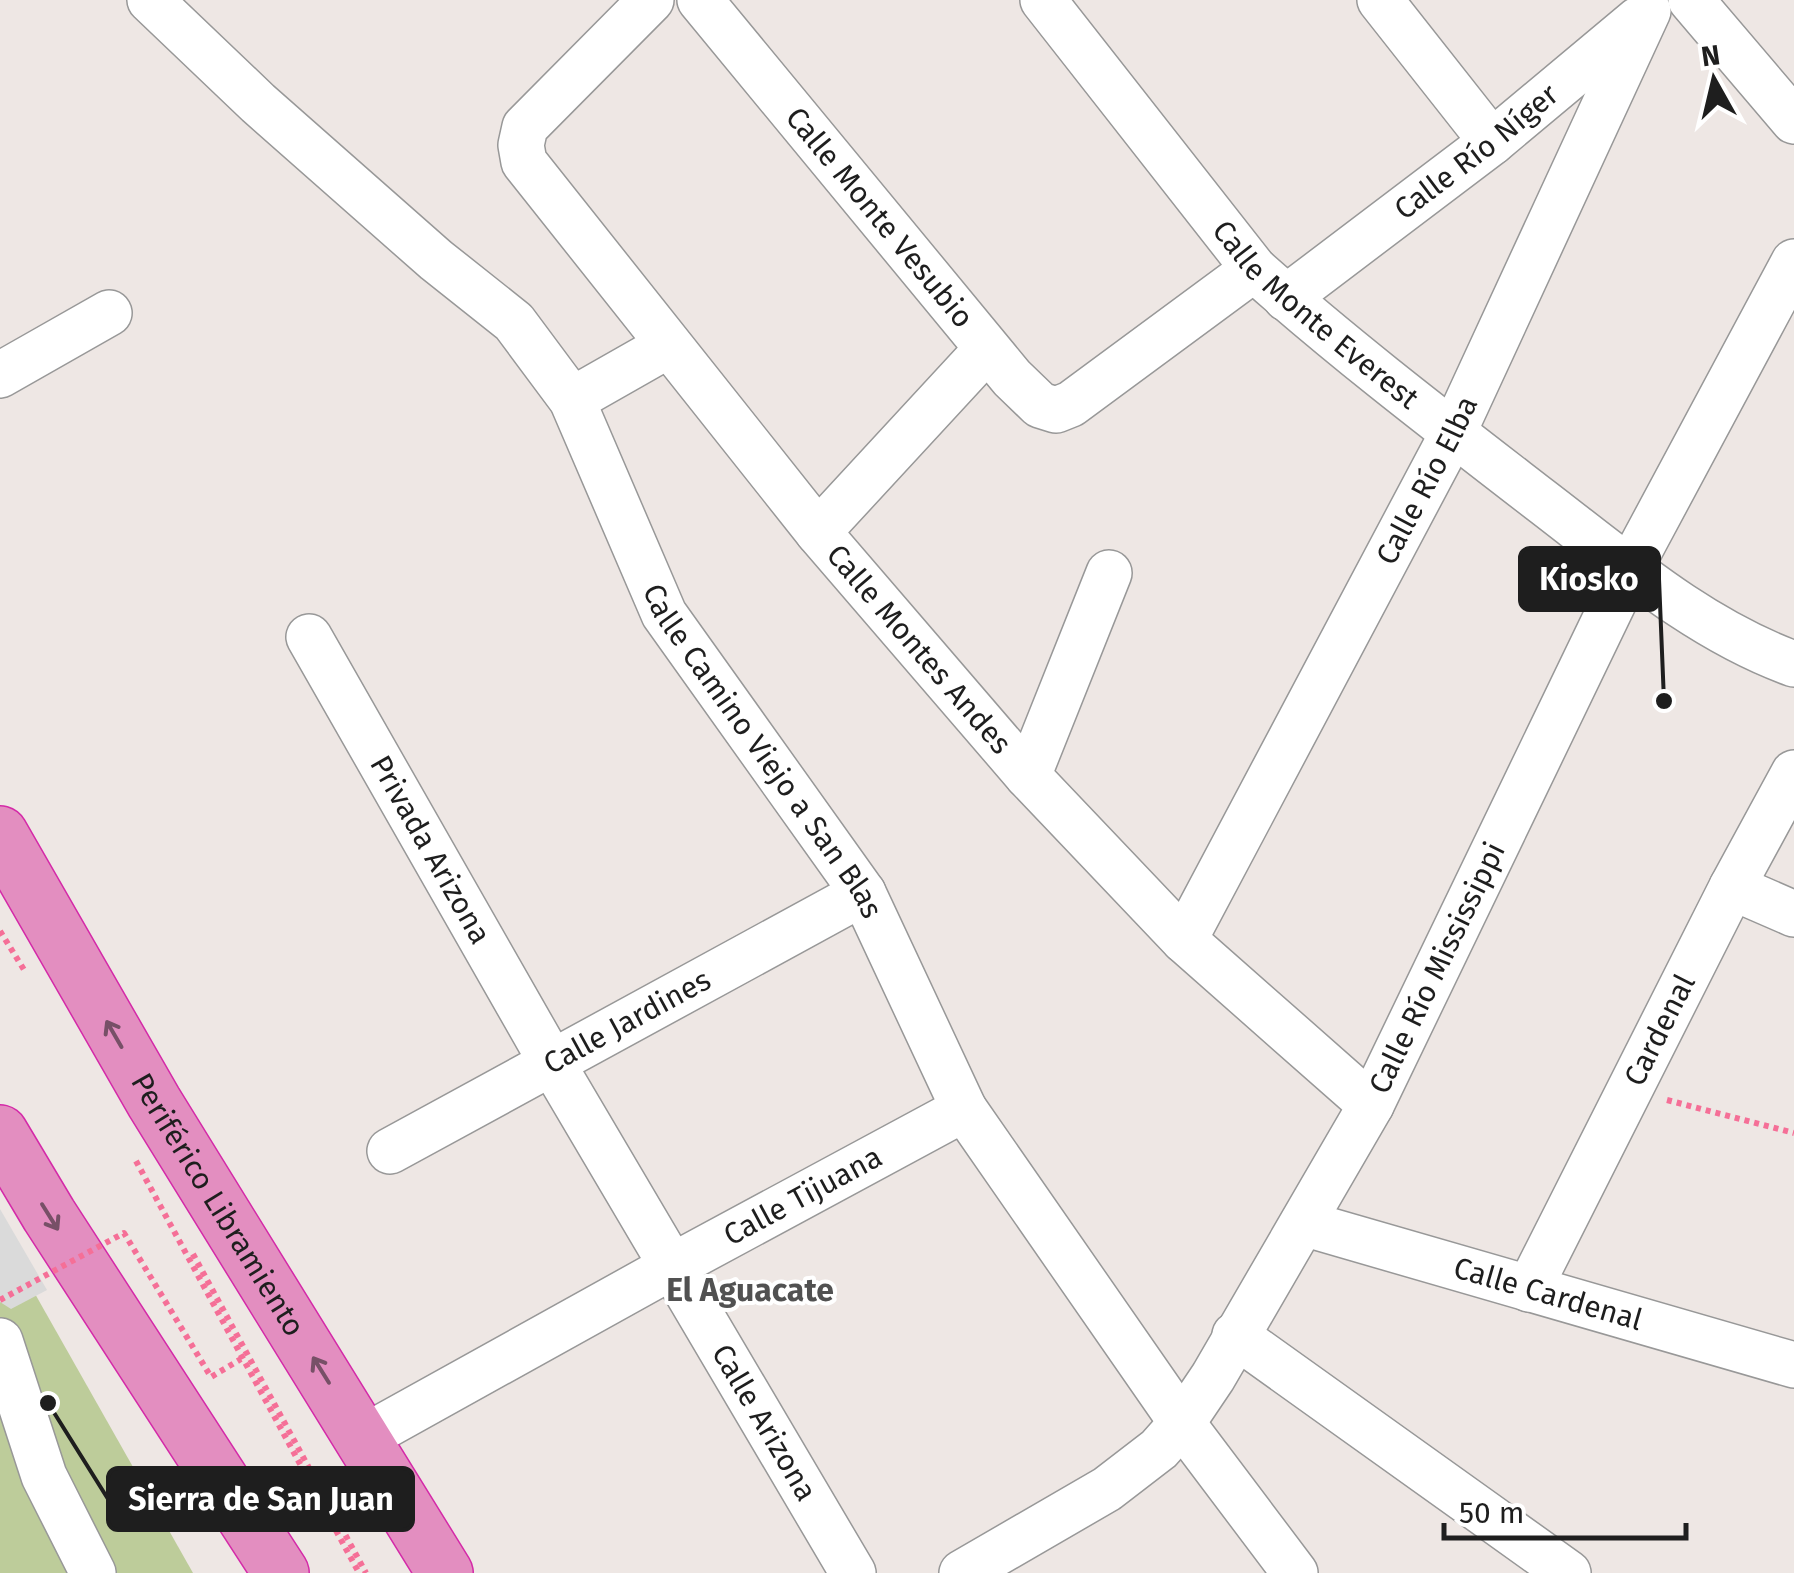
<svg xmlns="http://www.w3.org/2000/svg" width="1794" height="1573" font-family="'Fira Sans',sans-serif">
<rect width="100%" height="100%" fill="#eee7e4"/>
<polygon fill="#bdcc9a" points="0,1232 193,1573 0,1573"/>
<polygon fill="#dadada" points="0,1209 47,1290 11,1309 0,1302"/>
<g fill="none" stroke-linecap="round" stroke-linejoin="round">
<defs>
<g id="minor">
<path id="s1" d="M 150,0 L 258,103 L 436,260 L 514,322 L 572,400 L 664,614 L 863,893 L 964,1109 L 1182,1423 L 1295,1573"/>
<path id="s2" d="M 651,0 L 525,127 L 521,145 L 524,162 L 818,532 L 1028,776 L 1184,940 L 1371,1105"/>
<path id="s3" d="M 700,0 L 1012,378 L 1040,405 L 1056,410 L 1071,404 L 1254,269"/>
<path id="s4" d="M 1043,0 L 1254,269 C 1345,350 1442,424 1539,499 C 1619,560 1699,630 1794,664"/>
<polyline points="1380,0 1492,142"/>
<polyline points="1691,0 1794,121"/>
<path id="s5" d="M 1286,298 L 1492,142 L 1638,20"/>
<polyline points="0,375 109,313"/>
<polyline points="572,400 667,346"/>
<polyline points="818,532 987,349"/>
<path id="s6" d="M 309,637 L 552,1063 L 853,1573"/>
<polyline points="1028,776 1109,573"/>
<polyline points="1732,887 1794,914"/>
<path id="s7" d="M 1184,940 L 1453,433 L 1648,11"/>
<path id="s8" d="M 390,1151 L 863,893"/>
<path id="s9" d="M 1303,1223 L 1794,1365"/>
<path id="s10" d="M 1529,1289 L 1732,887 L 1794,773"/>
<polyline points="1235,1335 1568,1573"/>
<polyline points="0,1341 44,1476 93,1573"/>
<path id="s11" d="M 363,1438 L 671,1267 L 964,1109"/>
<path id="s12" d="M 962,1573 L 1107,1489 L 1159,1449 L 1182,1423 L 1213,1377 L 1371,1105 L 1630,568 L 1794,262"/>
</g>
<g id="highway">
<path id="s13" d="M 0,834 L 154,1102 L 445,1573"/>
<polyline points="0,1133 49,1215 281,1573"/>
</g>
</defs>
<use href="#minor" stroke="#989898" stroke-width="48"/>
<use href="#highway" stroke="#d42aa8" stroke-width="58"/>
<g stroke="#f56f97" stroke-width="6" stroke-dasharray="5 5" stroke-linecap="butt">
<polyline points="0,931 26,973"/>
<polyline points="1667,1100 1794,1133"/>
<polyline points="136,1161 359,1573"/>
<polyline points="193,1254 366,1573"/>
</g>
<use href="#minor" stroke="#fff" stroke-width="45"/>
<use href="#highway" stroke="#e38ec0" stroke-width="55"/>
<polyline stroke="#f56f97" stroke-width="6" stroke-dasharray="5 5" stroke-linecap="butt" points="0,1300 124,1233 211,1377 241,1359"/>
</g>
<defs><path id="oneway-shaft" d="M-6 0H5M1.5-3L5.5 0L1.5 3" fill="none" stroke-width="1.6" stroke-linecap="round" stroke-linejoin="round" transform="scale(2.5)"/></defs>
<g stroke="#775067">
<use href="#oneway-shaft" transform="translate(114 1034) rotate(-120)"/>
<use href="#oneway-shaft" transform="translate(50 1217) rotate(58)"/>
<use href="#oneway-shaft" transform="translate(321 1370) rotate(-122)"/>
</g>
<g text-anchor="middle" dominant-baseline="central" stroke-width="8" stroke-linejoin="round" paint-order="stroke">
<g font-size="30" fill="#1e1e1e" stroke="#fff">
<text stroke="none"><textPath href="#s5" startOffset="240">Calle Río Níger</textPath></text>
<text stroke="none"><textPath href="#s3" startOffset="282">Calle Monte Vesubio</textPath></text>
<text stroke="none"><textPath href="#s4" startOffset="418">Calle Monte Everest</textPath></text>
<text stroke="none"><textPath href="#s7" startOffset="520">Calle Río Elba</textPath></text>
<text stroke="none"><textPath href="#s2" startOffset="842">Calle Montes Andes</textPath></text>
<text stroke="none"><textPath href="#s1" startOffset="985">Calle Camino Viejo a San Blas</textPath></text>
<text stroke="none"><textPath href="#s6" startOffset="245">Privada Arizona</textPath></text>
<text stroke="none"><textPath href="#s12" startOffset="790">Calle Río Mississippi</textPath></text>
<text stroke="none"><textPath href="#s8" startOffset="270">Calle Jardines</textPath></text>
<text stroke="none"><textPath href="#s10" startOffset="290">Cardenal</textPath></text>
<text stroke="none"><textPath href="#s11" startOffset="502">Calle Tijuana</textPath></text>
<text stroke="none"><textPath href="#s13" startOffset="430">Periférico Libramiento</textPath></text>
<text stroke="none"><textPath href="#s9" startOffset="255">Calle Cardenal</textPath></text>
<text stroke="none"><textPath href="#s6" startOffset="908">Calle Arizona</textPath></text>
</g>
<g font-size="32" font-weight="bold" fill="#515151" stroke="#fff">
<text x="750" y="1290">El Aguacate</text>
</g>
</g>
<path fill="none" stroke="#1e1e1e" stroke-width="4" d="M1664 701L1659 579M48 1403L108 1499"/>
<g fill="#1e1e1e" stroke="#fff" stroke-width="4">
<circle cx="1664" cy="701" r="10"/>
<circle cx="48" cy="1403" r="10"/>
</g>
<g fill="#1e1e1e" stroke="#1e1e1e" stroke-width="4">
<rect x="1520" y="548" width="139" height="62" rx="10"/>
<rect x="108" y="1468" width="305" height="62" rx="10"/>
</g>
<g font-size="32" text-anchor="middle" font-weight="bold" fill="#fff">
<text x="1589" y="590">Kiosko</text>
<text x="261" y="1510">Sierra de San Juan</text>
</g>
<g transform="translate(1714 80) rotate(352)" stroke="#ffffff" stroke-width="8" paint-order="stroke">
<path d="M0-8L18 38L0 25L-18 38Z" fill="#1e1e1e"/>
<text y="-15" font-size="28" font-weight="bold" text-anchor="middle" fill="#1e1e1e">N</text>
</g>
<path d="M1444 1523v15h242v-15" fill="none" stroke="#1e1e1e" stroke-width="5"/>
<text x="1459" y="1523" font-size="30" fill="#1e1e1e" stroke="#ffffff" stroke-width="8" paint-order="stroke">50 m</text>
</svg>
